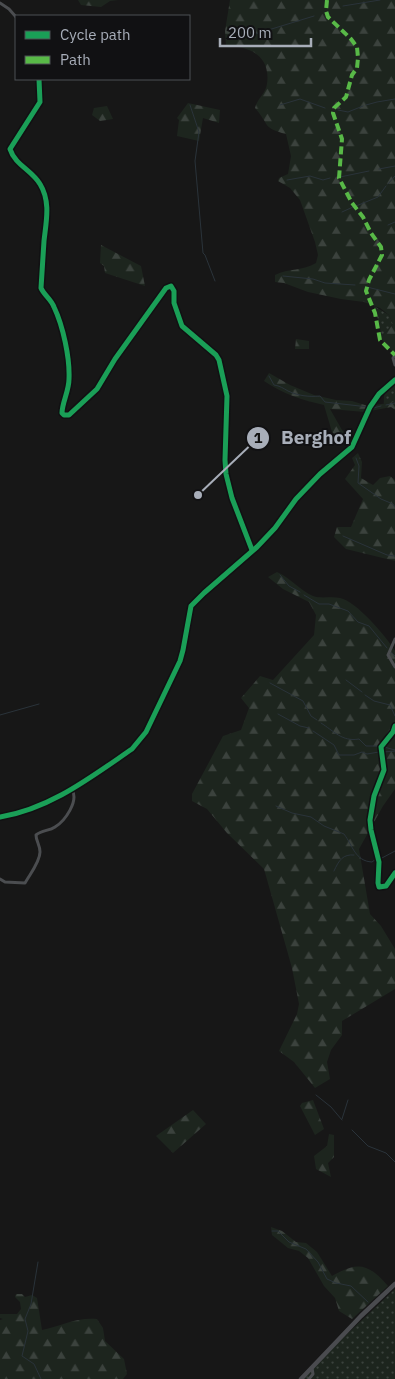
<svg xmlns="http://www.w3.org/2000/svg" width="395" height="1379" font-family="'IBM Plex Sans',sans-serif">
<defs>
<pattern id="grass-dots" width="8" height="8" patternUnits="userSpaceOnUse" patternTransform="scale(1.25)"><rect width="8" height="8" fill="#1d251e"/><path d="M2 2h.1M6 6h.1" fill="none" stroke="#3b423d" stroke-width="1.8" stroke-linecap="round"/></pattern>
<pattern id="forest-firs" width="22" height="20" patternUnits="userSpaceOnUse" patternTransform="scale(1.25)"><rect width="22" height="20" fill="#1d251e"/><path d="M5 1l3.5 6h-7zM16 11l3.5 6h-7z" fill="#3b423d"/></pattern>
</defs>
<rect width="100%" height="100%" fill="#171717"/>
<g fill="url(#grass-dots)">
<polygon points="374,306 389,315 393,324 381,338 380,326"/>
<path d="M 395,382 L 395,402 L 384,404 C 383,392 386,389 395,382 Z"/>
<polygon points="395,1289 395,1379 301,1379 311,1368"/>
</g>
<g fill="url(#forest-firs)">
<polygon points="78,0 118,0 110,1 101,7 81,5"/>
<path d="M 230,0 L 395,0 L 395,353 L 387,347 L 381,338 L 393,324 L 389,315 L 380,308 L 364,302 L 341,299 L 308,292 L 284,283 L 275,282 L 275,275 C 289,268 303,271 316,263 L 318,255 L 315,242 L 300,200 L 290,188 L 278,181 L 279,178 L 288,174 L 291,156 L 286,134 C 262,128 270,125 255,108 C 257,99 266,93 267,84 C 271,56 250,46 226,46 L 225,31 Z"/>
<polygon points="188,103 220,110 219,123 203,118 199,141 177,136 179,120 177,118"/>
<polygon points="107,106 113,119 100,121 92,115 94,108"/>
<polygon points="101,245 141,266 145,286 105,273 104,266 100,263"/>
<polygon points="296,339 309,341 309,349 295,349"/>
<path d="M 269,373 L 290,385 L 314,395 L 336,400 L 352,401 L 368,406 L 395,402 L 395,410 L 391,407 L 365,412 L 330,409 L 342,430 L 351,440 L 347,445 L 332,432 L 324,405 C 302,400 283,394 264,381 Z"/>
<polygon points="358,453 362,462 361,478 373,485 380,478 390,476 395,480 395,561 346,549 334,537 337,527 351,527 363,499 345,479 355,465 352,458"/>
<path d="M 277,572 C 291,578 299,590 313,596 C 321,599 331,596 340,598 C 356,601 386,636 395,651 L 395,789 L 383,806 L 359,849 L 370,914 L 381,926 L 395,949 L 395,989 L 342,1021 L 342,1035 L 331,1050 L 327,1062 L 330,1079 L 315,1088 L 294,1062 L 279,1051 L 297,1014 L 299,1004 L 292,968 L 264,869 L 227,833 L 207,809 L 192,801 L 192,794 L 223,736 L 241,730 L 249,708 L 241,698 L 260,676 L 273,680 L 314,635 L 316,615 L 309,602 L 283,589 L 268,577 Z"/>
<polygon points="313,1100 324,1129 315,1135 300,1106 302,1103"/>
<polygon points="193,1110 206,1124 173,1153 156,1136"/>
<polygon points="329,1134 334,1135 334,1157 328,1163 331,1177 316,1169 314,1156 327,1146"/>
<path d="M 271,1227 L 282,1231 L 296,1242 L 306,1243 L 317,1252 L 332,1276 C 358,1261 368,1263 388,1286 L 352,1319 L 339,1311 L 335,1298 L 324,1286 L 308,1258 L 299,1251 L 288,1248 L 272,1235 Z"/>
<path d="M 16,1294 L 22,1294 L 25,1297 L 32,1295 L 37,1298 L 42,1330 C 61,1326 77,1317 97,1319 L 103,1328 L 105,1341 L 124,1359 L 127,1374 L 123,1379 L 0,1379 L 0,1320 L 3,1319 L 0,1318 L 0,1314 L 17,1314 L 21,1309 L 20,1302 L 15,1297 Z"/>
</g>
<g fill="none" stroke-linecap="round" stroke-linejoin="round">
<g stroke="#2a333a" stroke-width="1">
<polyline points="343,6 380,0"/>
<polyline points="252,35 314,16"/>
<polyline points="190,105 199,132 195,161 203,253 205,255 215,281"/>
<polyline points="280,105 300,99 325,108"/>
<polyline points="366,105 377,102 395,99"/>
<polyline points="338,110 348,112 363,106"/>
<polyline points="379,169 395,166"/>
<polyline points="340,177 369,171"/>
<polyline points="287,180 310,176 323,180 330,178"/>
<polyline points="388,184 395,176"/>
<polyline points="356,206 378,197 386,186"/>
<polyline points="342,212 353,207"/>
<polyline points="388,225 395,222"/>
<polyline points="283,276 313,279 325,283 355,285"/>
<polyline points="367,287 395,294"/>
<path d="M 269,376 L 274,385 C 280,386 283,388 288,391 C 299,396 309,397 320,396 L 325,402 L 368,407"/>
<polyline points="386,405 395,403"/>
<polyline points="373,408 381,406"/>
<polyline points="356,458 359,466 358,483 381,499 393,504 395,507"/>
<polyline points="343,536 387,555 395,556"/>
<polyline points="280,575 289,586 300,592"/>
<polyline points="304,595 319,604 329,604 348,611 358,622 369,626 387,648"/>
<polyline points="391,652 395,656"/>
<polyline points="346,680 362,692"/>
<polyline points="270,683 303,701 311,716 317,720"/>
<polyline points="365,695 374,701 390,705 395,716"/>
<polyline points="278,714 300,726 309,728"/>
<polyline points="0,715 39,704"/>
<path d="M 321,723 C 334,731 342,742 359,739 L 366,746 L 379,746"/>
<polyline points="313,731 334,745 339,755 354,755 362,752 367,754 379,752"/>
<polyline points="384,747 395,750"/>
<polyline points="384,752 395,751"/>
<path d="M 276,806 L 292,813 L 311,817 L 324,826 L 344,834 C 353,846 355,861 372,862 L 376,859"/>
<polyline points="382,858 395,851"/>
<path d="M 334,871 C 339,860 343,854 354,855"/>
<polyline points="316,1095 331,1107 342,1120"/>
<polyline points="342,1119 348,1100"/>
<polyline points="352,1130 368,1146 386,1153 395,1162"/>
<polyline points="272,1231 278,1231 289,1242 306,1249 318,1262 327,1279 336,1283 351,1286 368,1302"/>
<polyline points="38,1262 31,1304 25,1319 28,1331 22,1356 34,1364 41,1379"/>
</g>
<g stroke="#4b4d50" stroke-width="3">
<polyline points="0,3 9,9 16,17"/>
<path d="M 39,79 L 40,102 L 10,149 C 15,165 32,170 40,184 C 51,202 46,222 44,241 C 43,257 42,272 41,288 C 44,295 51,299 54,307 C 63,326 70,358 69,379 C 69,391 62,403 62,413 L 64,415 L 69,415 L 97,389 L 115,359 L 166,288 L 171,286 L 174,291 L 174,303 L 182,326 L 216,355 L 219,360 L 227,396 L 225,460 L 226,474 L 232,498 L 252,550"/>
<polyline points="395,355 393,358 395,365"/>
<polyline points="395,639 388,655 395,667"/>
<polyline points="395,726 393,732 381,747 384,770 374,796 370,820 371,830 379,862 378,883 379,887 386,886 395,873"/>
<path d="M 0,817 C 50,809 91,777 132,749 L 146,732 L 180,661 L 183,650 L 191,606 L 204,593 L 257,547 L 275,528 L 296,499 L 320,474 L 352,447 L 370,407 L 379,394 L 395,380"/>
<path d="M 0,879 L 5,882 L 25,883 C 30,874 40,862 40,852 C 40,845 36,841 36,835 C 42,830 49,831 55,827 C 65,821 79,801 72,790"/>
<polyline points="309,1379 313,1374 312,1368"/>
</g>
<polyline stroke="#4a4b4f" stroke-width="4.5" points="301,1379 361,1316 395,1284"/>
<polyline stroke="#58b947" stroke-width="4" stroke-dasharray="8 4" stroke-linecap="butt" points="327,0 326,11 328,17 351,39 357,47 358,58 357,68 352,75 346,97 334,108 333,113 342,139 339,178 352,203 363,217 371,233 381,247 382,255 369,280 366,291 375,313 380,340 395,355"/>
<defs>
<g id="cycleway">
<path d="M 39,79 L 40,102 L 10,149 C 15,165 32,170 40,184 C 51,202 46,222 44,241 C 43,257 42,272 41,288 C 44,295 51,299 54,307 C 63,326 70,358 69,379 C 69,391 62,403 62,413 L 64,415 L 69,415 L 97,389 L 115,359 L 166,288 L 171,286 L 174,291 L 174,303 L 182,326 L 216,355 L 219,360 L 227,396 L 225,460 L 226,474 L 232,498 L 252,550"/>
<polyline points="395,726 393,732 381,747 384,770 374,796 370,820 371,830 379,862 378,883 379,887 386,886 395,873"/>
<path d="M 0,817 C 50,809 91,777 132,749 L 146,732 L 180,661 L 183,650 L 191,606 L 204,593 L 257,547 L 275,528 L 296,499 L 320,474 L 352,447 L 370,407 L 379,394 L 395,380"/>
</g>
</defs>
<use href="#cycleway" stroke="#111113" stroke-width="8"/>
<use href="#cycleway" stroke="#1a9f57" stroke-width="5"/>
</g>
<path fill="none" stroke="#a8aeb9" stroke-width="2" d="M198 495L258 438"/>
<g fill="#a8aeb9" stroke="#111113" stroke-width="2">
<circle cx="198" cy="495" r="5"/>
<circle cx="258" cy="438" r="12"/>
</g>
<g font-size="15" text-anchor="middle" font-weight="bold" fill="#111">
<text x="258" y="443">1</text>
</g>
<g font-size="19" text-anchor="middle" font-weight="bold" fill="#a8aeb9" stroke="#111113" stroke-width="4" stroke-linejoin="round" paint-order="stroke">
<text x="316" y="444">Berghof</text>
</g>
<rect x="15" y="15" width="175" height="65" fill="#111113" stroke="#4d5055"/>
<rect x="25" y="31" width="25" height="8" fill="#1a9f57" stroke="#4d5055"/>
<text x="60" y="40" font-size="15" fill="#a8aeb9">Cycle path</text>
<rect x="25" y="56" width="25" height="8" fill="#58b947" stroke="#4d5055"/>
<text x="60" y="65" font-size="15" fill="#a8aeb9">Path</text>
<path d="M220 38v8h91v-8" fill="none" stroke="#a8aeb9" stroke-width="2.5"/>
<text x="228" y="38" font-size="15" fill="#a8aeb9" stroke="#111113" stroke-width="4" paint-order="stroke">200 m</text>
</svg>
